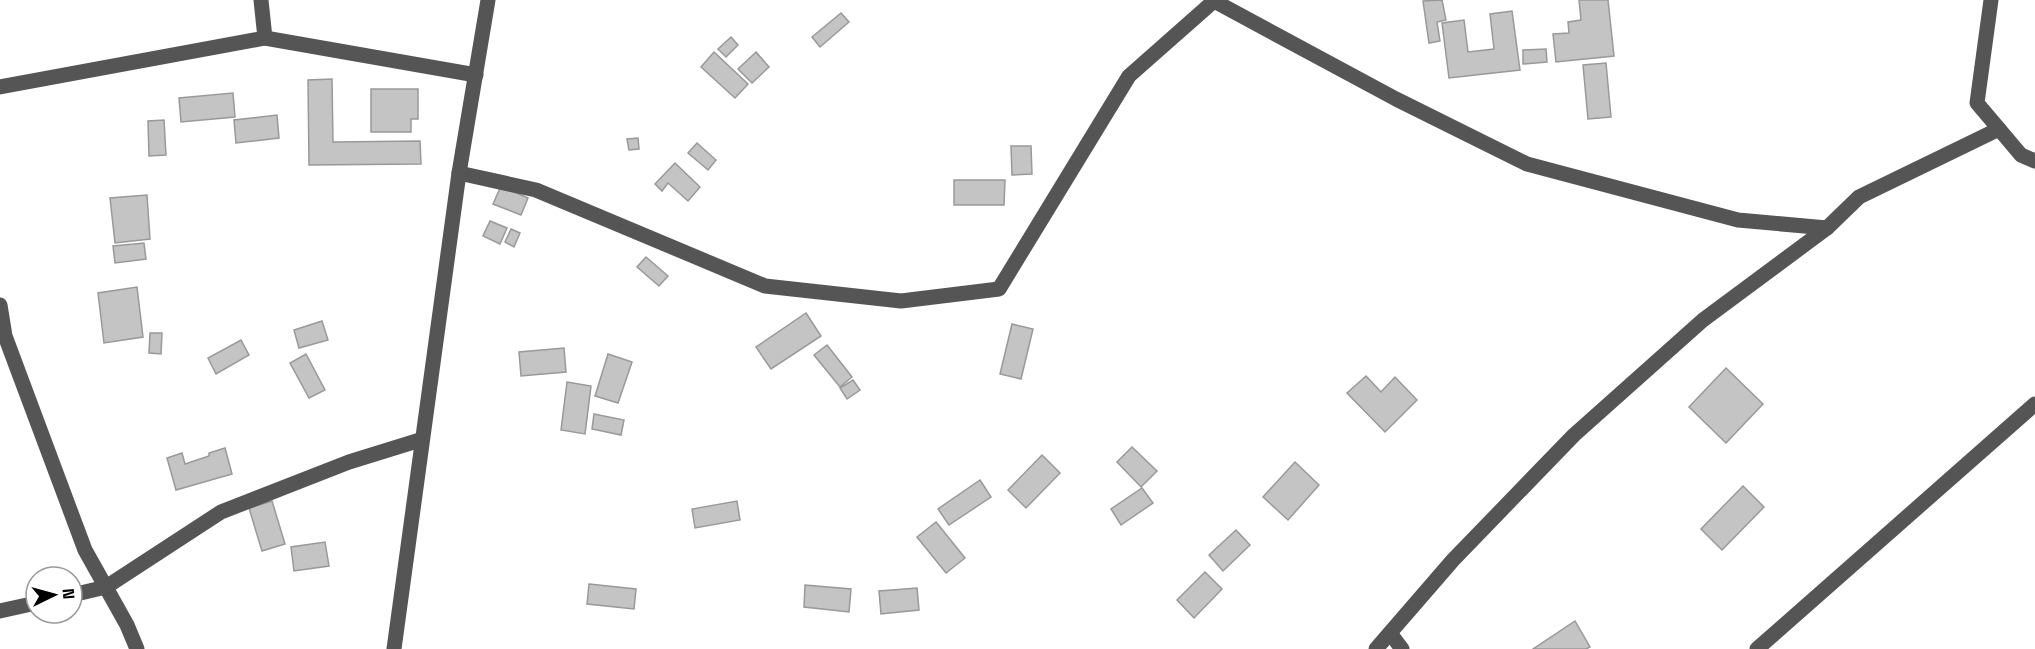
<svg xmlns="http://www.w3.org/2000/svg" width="2035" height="649" font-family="'Space Grotesk',sans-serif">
<rect width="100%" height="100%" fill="#fff"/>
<g fill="#c4c4c4" stroke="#999" stroke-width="1.5">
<polygon points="1442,0 1446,20 1437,22 1440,41 1429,43 1423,1"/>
<polygon points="1579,0 1608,0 1614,56 1556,62 1553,34 1569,33 1568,22 1581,20"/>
<polygon points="1512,11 1520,70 1449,78 1442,23 1464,20 1468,52 1494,49 1490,14"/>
<polygon points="841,13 849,22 820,47 812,37"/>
<polygon points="731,37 738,45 726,57 718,49"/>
<polygon points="1546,49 1547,62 1523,64 1523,50"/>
<polygon points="714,52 748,84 735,98 701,67"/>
<polygon points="756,52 769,67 752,83 738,69"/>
<polygon points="1606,63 1611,117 1588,119 1583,65"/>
<polygon points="332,79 333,142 420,141 421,164 309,165 308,80"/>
<polygon points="371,89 418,89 418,119 411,119 411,132 371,132"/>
<polygon points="233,93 235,117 181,122 179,98"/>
<polygon points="277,115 279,138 236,143 234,120"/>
<polygon points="164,120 166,155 149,156 148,121"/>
<polygon points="638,138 639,149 629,150 627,139"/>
<polygon points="697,143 716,160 708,170 688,153"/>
<polygon points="1011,146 1031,146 1032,174 1012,175"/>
<polygon points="675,163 700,187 688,201 668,183 662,191 655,184"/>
<polygon points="954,180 1005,180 1004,205 954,205"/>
<polygon points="501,186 528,198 521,215 493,204"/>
<polygon points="147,195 150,239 115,243 110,198"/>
<polygon points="490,221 507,228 500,244 483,236"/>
<polygon points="511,229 520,233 514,247 505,242"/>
<polygon points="144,243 146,259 115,263 113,246"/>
<polygon points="646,257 668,276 659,286 637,267"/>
<polygon points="137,287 143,337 104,343 98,293"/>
<polygon points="806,313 821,336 771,369 756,347"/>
<polygon points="322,321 328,340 299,348 294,330"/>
<polygon points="1012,324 1033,329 1021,379 1000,374"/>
<polygon points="150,333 162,333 161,354 149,353"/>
<polygon points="241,340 249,355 216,374 208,358"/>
<polygon points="827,345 852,377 840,387 814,355"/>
<polygon points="564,348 566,372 521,376 519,352"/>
<polygon points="306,354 325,390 309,398 290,363"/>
<polygon points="608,354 632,362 618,403 595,396"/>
<polygon points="1726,368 1763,404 1726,443 1689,407"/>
<polygon points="1366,376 1381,392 1395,377 1417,400 1385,432 1347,393"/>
<polygon points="853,380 860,390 847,399 840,388"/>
<polygon points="567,382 591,386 585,434 561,430"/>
<polygon points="594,414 624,420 621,435 592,429"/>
<polygon points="1132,447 1157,471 1141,487 1117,462"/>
<polygon points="225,448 232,474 176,490 167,458 182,453 185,464 209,456 209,453"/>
<polygon points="1042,455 1060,473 1026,508 1008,490"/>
<polygon points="1295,462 1319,485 1288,520 1263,497"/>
<polygon points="980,480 991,497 949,525 938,509"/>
<polygon points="1743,486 1764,507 1722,550 1701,529"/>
<polygon points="1142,488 1153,503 1121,525 1111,509"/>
<polygon points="272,501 285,544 262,551 249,508"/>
<polygon points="737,501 740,520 695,528 692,509"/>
<polygon points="936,522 965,558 946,573 917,537"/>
<polygon points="1236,530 1250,545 1223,571 1209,555"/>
<polygon points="325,542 329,566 294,571 291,547"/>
<polygon points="1205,572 1222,589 1194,618 1177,600"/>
<polygon points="589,584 636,589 634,609 587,604"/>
<polygon points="805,585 851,589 849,612 804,607"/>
<polygon points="917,588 919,610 881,614 879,591"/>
<polygon points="1575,621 1590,647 1586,649 1533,649"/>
</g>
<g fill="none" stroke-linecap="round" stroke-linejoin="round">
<g stroke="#555" stroke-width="15">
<polyline points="261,0 265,38 476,75"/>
<polyline points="1991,0 1977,103 2021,155 2035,161"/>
<polyline points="0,87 265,38"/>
<polyline points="459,173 536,190 765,286 901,301 999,289 1129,76 1214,1 1396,99 1527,164 1738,220 1827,228"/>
<polyline points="0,305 5,336 85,550 127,625 137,649"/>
<polyline points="72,595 106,587 221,512 349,462 420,440"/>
<polyline points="0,611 36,603"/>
<polyline points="1390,633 1402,649"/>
<polyline points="394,649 459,173 488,0"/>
<polyline points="1376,649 1453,560 1574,435 1703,320 1827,228 1859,197 1999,129"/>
<polyline points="1757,649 2035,404"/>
</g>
</g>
<g transform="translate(54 595) rotate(85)"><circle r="28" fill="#ffffff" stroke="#999999" stroke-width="1.5"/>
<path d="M0-4.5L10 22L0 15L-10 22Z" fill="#000000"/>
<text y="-9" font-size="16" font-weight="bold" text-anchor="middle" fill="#000000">N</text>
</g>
</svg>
